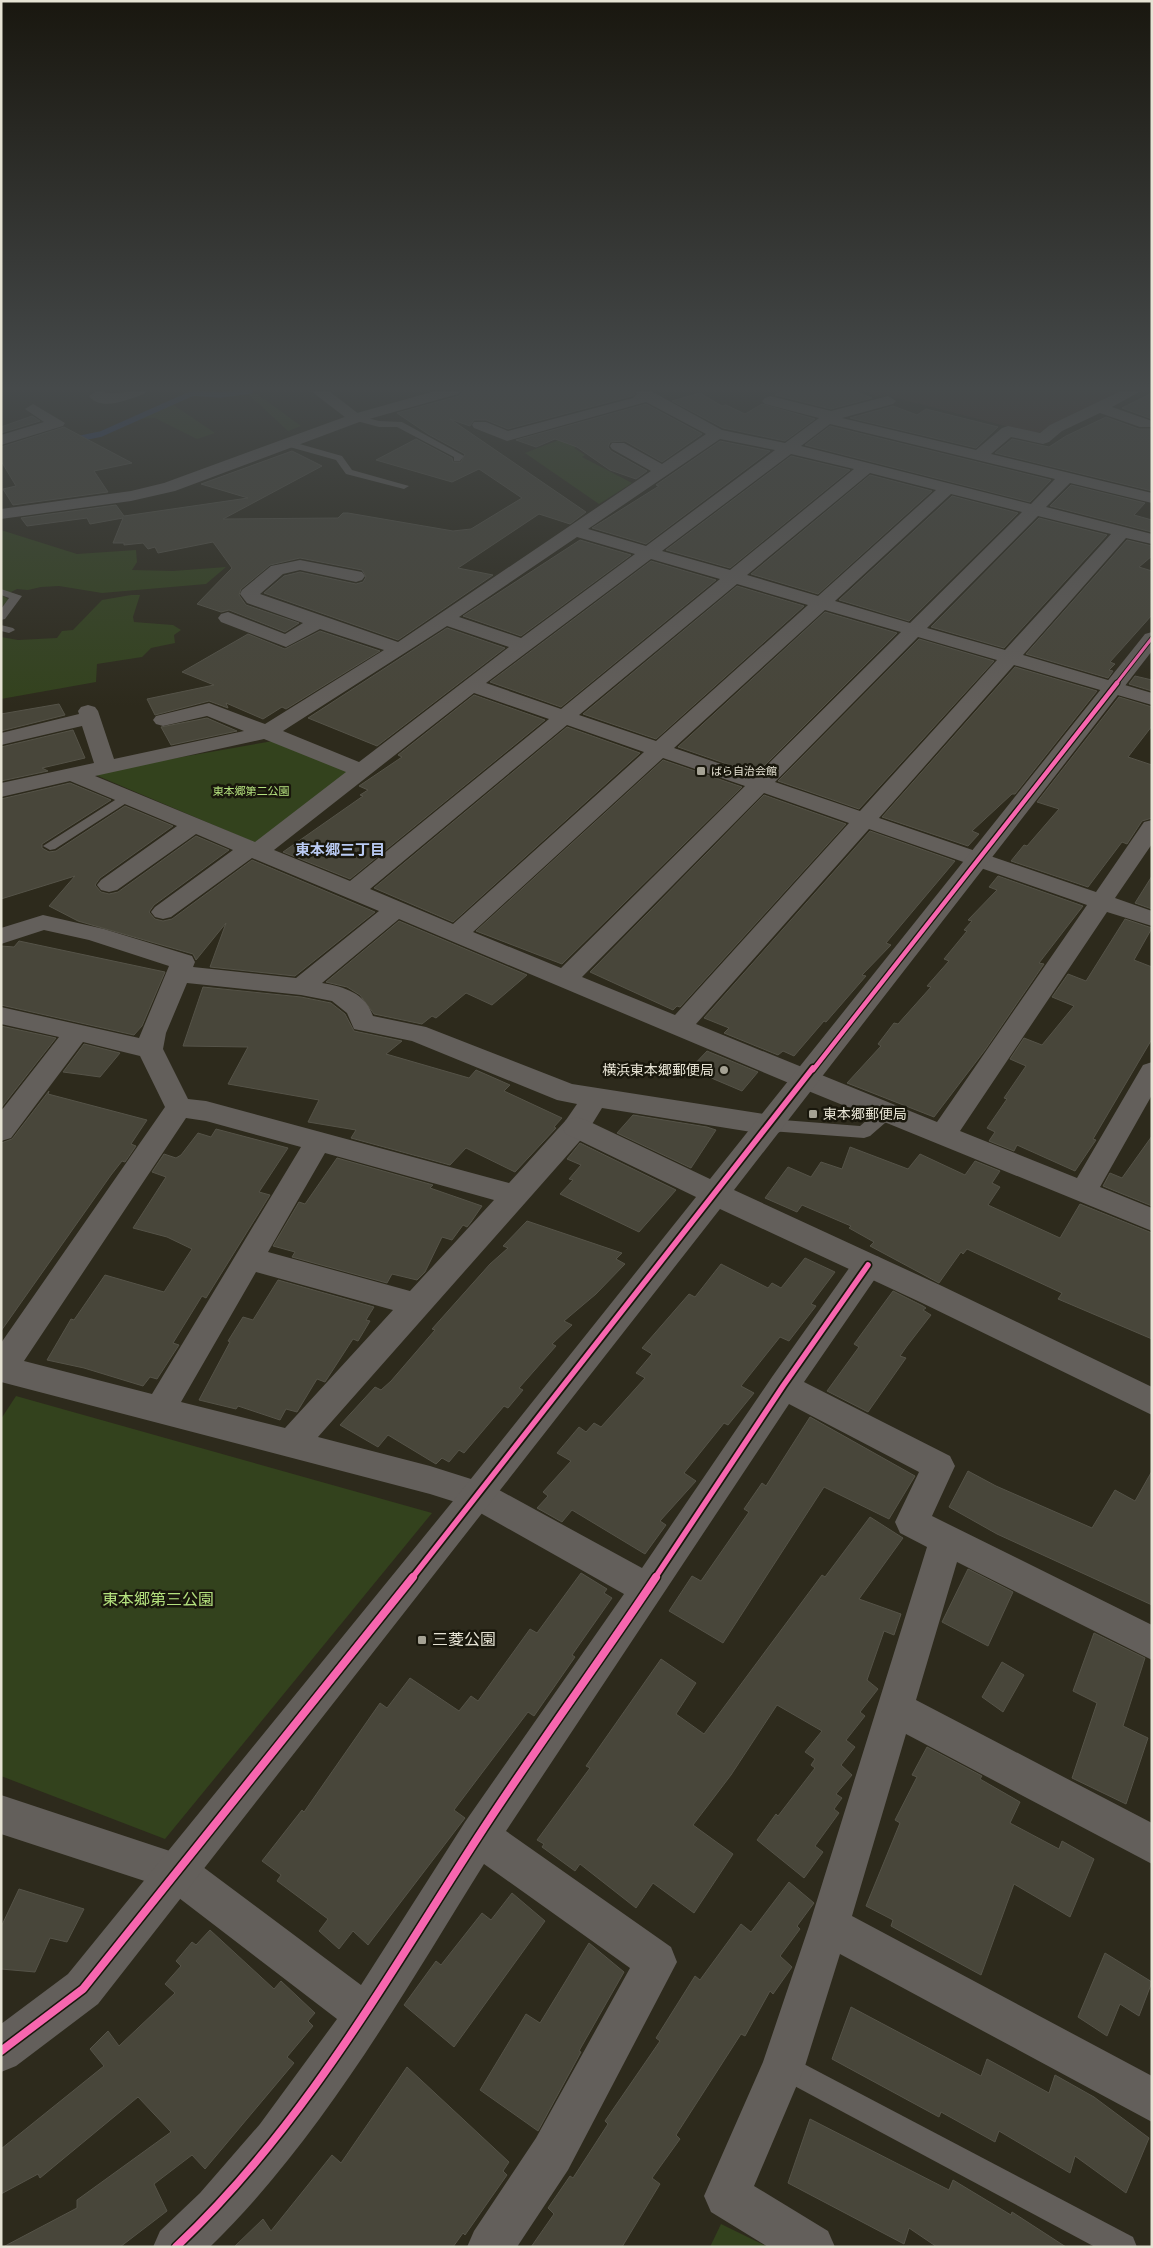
<svg xmlns="http://www.w3.org/2000/svg" width="1153" height="2248" font-family="'Varela Round','Noto Sans JP',sans-serif">
<rect width="100%" height="100%" fill="#2d2a1c"/>
<polygon fill="#413127" points="863,391 1125,391 1036,434 885,395 876,396"/>
<g fill="#33421d">
<polygon points="248,394 257,394 301,426 288,431"/>
<polygon points="172,404 215,433 197,439 155,418 136,419"/>
<polygon points="564,438 579,445 574,448 585,455 582,457 632,483 599,504 525,453"/>
<polygon points="1,530 77,554 136,550 137,562 132,570 173,571 226,567 206,584 102,593 59,586 41,587 28,590 17,589 3,596 8,599 7,602 1,607"/>
<polygon points="131,595 140,595 133,617 134,622 173,625 181,630 174,635 175,643 151,648 142,657 97,664 96,682 1,699 1,637 18,640 57,638 62,631 73,630 102,600"/>
<polygon points="273,741 351,771 256,843 91,773"/>
<polygon points="16,1396 432,1513 165,1839 1,1776 1,1419"/>
<polygon points="721,2224 768,2247 710,2247"/>
</g>
<g fill="none" stroke-linecap="round" stroke-linejoin="round">
<polyline stroke="#283e73" stroke-width="5.5" points="72,440 101,434 193,393 220,395 250,391"/>
</g>
<g fill="#48463a" stroke="#555348">
<polygon points="463,391 633,391 635,394 632,396 508,429 486,420 474,420 470,426 450,419 586,512 570,524 539,514 458,568 493,575 398,640 264,593 284,576 300,572 356,584 363,582 366,577 362,570 300,558 270,565 241,589 239,595 246,605 299,623 285,632 229,610 221,612 197,604 232,568 213,542 158,553 155,547 148,549 143,543 124,545 124,543 113,543 123,518 90,524 87,518 27,526 21,518 116,505 124,516 248,498 201,484 292,451 322,466 223,519 338,518 343,513 348,513 453,531 471,529 522,498 479,469 452,482 376,460 416,439 452,458 453,462 461,462 465,454 428,434 397,413 459,396"/>
<polygon points="782,391 854,391 872,398 831,409 775,395"/>
<polygon points="700,393 722,406 726,405 745,414 762,404 815,419 785,441 723,428 672,401"/>
<polygon points="1152,393 1152,419 1122,408"/>
<polygon points="646,404 702,434 662,462 625,441 610,442 608,447 611,451 647,471 636,479 610,470 577,447 555,439 536,447 516,440"/>
<polygon points="893,406 917,415 926,409 998,427 976,448 850,418"/>
<polygon points="32,416 40,421 1,433 1,427"/>
<polygon points="1106,417 1139,429 1152,429 1152,491 995,453 1012,439 1049,447 1066,436"/>
<polygon points="830,426 1051,480 1030,502 805,445"/>
<polygon points="64,427 132,463 94,471 108,492 13,505 3,489 16,486 1,461 1,447"/>
<polygon points="720,441 770,451 646,544 592,528 659,486 656,485"/>
<polygon points="791,456 850,470 730,568 666,550"/>
<polygon points="870,475 932,491 818,594 751,574"/>
<polygon points="1071,485 1145,503 1134,515 1152,520 1152,532 1050,506"/>
<polygon points="952,496 1018,513 909,621 839,600"/>
<polygon points="1039,518 1107,535 1004,648 931,627"/>
<polygon points="580,540 631,555 521,636 463,616"/>
<polygon points="1127,540 1152,546 1152,556 1139,567 1152,571 1152,615 1110,662 1115,664 1109,670 1113,671 1108,678 1026,654"/>
<polygon points="651,561 716,580 561,707 490,682"/>
<polygon points="737,586 804,606 656,739 583,714"/>
<polygon points="825,612 897,633 756,774 678,747"/>
<polygon points="447,628 505,648 377,746 308,718"/>
<polygon points="320,631 380,651 286,709 282,707 263,719 226,703 228,708 209,701 155,715 147,699 214,685 182,672 248,634 285,649"/>
<polygon points="919,639 994,661 859,809 778,781"/>
<polygon points="1015,667 1097,691 1015,794 1012,794 972,831 979,834 968,846 882,817"/>
<polygon points="1135,676 1152,680 1152,691 1129,684"/>
<polygon points="474,695 545,720 350,879 283,852 363,796 360,795 368,790 359,786 402,757 398,755"/>
<polygon points="1119,697 1152,707 1152,726 1128,757 1152,765 1152,818 1142,821 1127,844 1122,842 1088,887 1011,861 1024,845 1027,846 1059,809 1037,802"/>
<polygon points="59,704 65,715 1,731 1,714"/>
<polygon points="207,718 237,731 171,745 161,727"/>
<polygon points="567,727 640,753 453,922 374,888"/>
<polygon points="73,730 85,758 42,768 48,771 1,781 1,747"/>
<polygon points="663,760 742,787 562,964 476,931"/>
<polygon points="70,783 111,800 42,844 42,848 49,852 56,851 125,806 173,826 100,878 95,885 101,892 109,894 118,892 196,836 229,850 154,905 149,912 155,919 163,921 172,919 252,860 375,912 295,976 210,967 226,923 196,960 193,954 78,921 49,906 75,876 1,899 1,799"/>
<polygon points="764,795 846,824 680,1007 677,1006 673,1010 590,972"/>
<polygon points="870,831 955,861 886,943 891,945 862,975 866,976 826,1022 824,1021 794,1056 783,1051 778,1055 724,1033 729,1028 704,1018"/>
<polygon points="998,876 1083,906 1039,963 1044,964 985,1050 934,1117 847,1083 881,1046 878,1044 894,1023 898,1024 931,987 927,986 949,961 944,959 967,931 964,930 972,921 968,920 997,890 989,887"/>
<polygon points="1152,876 1152,909 1135,903"/>
<polygon points="1125,919 1152,928 1134,960 1152,967 1152,1039 1093,1139 1096,1140 1075,1171 1017,1145 1014,1151 989,1141 995,1132 987,1128 1007,1099 1004,1098 1026,1066 1010,1059 1024,1038 1042,1045 1074,1006 1052,997 1068,974 1086,981"/>
<polygon points="399,921 527,975 492,1005 466,993 436,1018 432,1016 422,1024 374,1014 360,995 347,987 326,982"/>
<polygon points="19,941 165,972 142,1026 134,1035 1,1005 1,946 14,947"/>
<polygon points="203,987 301,997 331,1003 345,1014 354,1031 402,1041 386,1054 469,1078 476,1070 510,1085 504,1091 562,1118 554,1127 556,1128 515,1172 466,1148 450,1165 351,1138 356,1130 308,1122 319,1100 228,1084 248,1047 183,1046"/>
<polygon points="1,1026 56,1038 1,1108"/>
<polygon points="84,1044 120,1053 100,1077 63,1072"/>
<polygon points="707,1051 758,1072 742,1091 690,1069"/>
<polygon points="49,1091 48,1094 147,1120 131,1144 136,1146 125,1162 122,1161 111,1175 1,1331 1,1143 12,1139"/>
<polygon points="633,1115 707,1127 716,1130 691,1168 617,1133"/>
<polygon points="216,1129 288,1148 259,1192 270,1195 206,1298 202,1296 173,1343 179,1345 157,1379 150,1377 143,1386 84,1368 47,1360 71,1319 74,1320 105,1275 164,1292 192,1249 167,1237 133,1228 166,1177 152,1172 164,1154 176,1158 181,1155 198,1133 211,1137"/>
<polygon points="1152,1136 1152,1206 1103,1186 1110,1173 1122,1178"/>
<polygon points="580,1143 676,1190 639,1232 560,1194 573,1180 569,1179 581,1165 567,1159"/>
<polygon points="850,1147 908,1169 920,1154 965,1175 975,1161 1000,1171 992,1183 1000,1187 988,1205 1060,1238 1080,1204 1152,1233 1152,1339 1058,1299 1062,1293 967,1249 963,1254 961,1252 939,1283 870,1246 874,1242 849,1228 851,1226 802,1205 797,1212 765,1198 788,1167 811,1177 821,1162 842,1169"/>
<polygon points="337,1158 433,1185 430,1188 482,1206 471,1222 467,1227 463,1225 452,1240 442,1237 425,1272 417,1280 392,1274 387,1283 292,1257 295,1252 273,1246 299,1202 305,1204"/>
<polygon points="527,1221 622,1253 616,1259 625,1264 596,1294 564,1321 572,1325 552,1344 556,1346 519,1388 523,1390 508,1408 504,1406 464,1453 459,1450 449,1462 442,1458 436,1464 388,1435 378,1447 340,1425 375,1387 381,1390 391,1381 435,1330 432,1329 490,1264 508,1248 503,1246"/>
<polygon points="805,1258 835,1272 811,1304 816,1306 789,1341 780,1337 741,1386 754,1393 728,1425 724,1423 684,1473 696,1481 660,1521 666,1525 645,1554 572,1510 562,1522 537,1508 548,1496 543,1492 571,1461 557,1453 579,1427 586,1432 594,1423 601,1427 645,1378 636,1373 652,1354 642,1348 689,1294 695,1297 721,1264 768,1288 772,1283 781,1288"/>
<polygon points="278,1280 374,1307 366,1320 370,1321 358,1341 353,1339 325,1382 317,1379 297,1412 286,1409 280,1420 238,1406 236,1409 199,1400 230,1342 228,1341 243,1317 253,1320"/>
<polygon points="893,1291 923,1306 926,1308 923,1310 931,1315 907,1346 900,1356 906,1358 868,1412 827,1391 859,1347 854,1344"/>
<polygon points="810,1417 915,1476 889,1519 824,1487 723,1643 669,1611 692,1576 701,1581 749,1512 744,1509 762,1483 766,1486"/>
<polygon points="968,1471 996,1486 1092,1528 1115,1490 1135,1501 1152,1471 1152,1605 997,1534 949,1507"/>
<polygon points="870,1517 903,1538 859,1599 901,1614 894,1635 884,1631 867,1680 878,1689 860,1712 865,1716 846,1740 855,1747 841,1765 852,1775 836,1794 842,1798 834,1809 839,1813 815,1846 823,1852 804,1878 757,1840 776,1814 778,1816 815,1768 811,1765 815,1759 805,1752 822,1731 777,1705 731,1775 693,1825 733,1854 694,1913 653,1883 636,1908 580,1864 575,1871 542,1847 544,1844 537,1840 590,1768 586,1766 661,1659 696,1683 676,1714 704,1734 822,1575 825,1577"/>
<polygon points="968,1569 1013,1592 988,1646 942,1622"/>
<polygon points="581,1573 607,1589 604,1593 612,1598 572,1655 575,1657 534,1716 528,1712 454,1810 465,1818 368,1945 353,1931 339,1949 319,1931 328,1919 277,1881 281,1875 262,1861 302,1810 304,1812 380,1703 387,1708 410,1678 459,1711 471,1696 478,1701 530,1629 537,1633"/>
<polygon points="1094,1633 1145,1658 1123,1726 1148,1738 1126,1804 1072,1778 1097,1703 1073,1691"/>
<polygon points="1002,1662 1024,1675 1003,1712 982,1697"/>
<polygon points="927,1747 982,1776 980,1779 1020,1802 1010,1823 1059,1849 1062,1841 1094,1859 1070,1917 1014,1884 981,1975 891,1926 893,1920 866,1906 900,1823 895,1820 917,1777 912,1775"/>
<polygon points="789,1882 814,1903 797,1926 800,1929 780,1956 792,1967 773,1994 770,1991 745,2036 741,2034 676,2135 680,2139 652,2178 660,2184 622,2247 531,2247 554,2214 548,2208 570,2176 573,2178 608,2124 605,2121 660,2041 656,2038 695,1976 700,1980 741,1924 751,1932"/>
<polygon points="19,1889 84,1909 67,1942 50,1938 35,1972 1,1969 1,1927"/>
<polygon points="512,1893 545,1921 454,2047 404,2005 436,1961 441,1965 482,1913 491,1920"/>
<polygon points="210,1930 274,1989 281,1981 315,2013 308,2021 313,2026 287,2057 294,2063 205,2169 192,2155 154,2184 167,2211 120,2247 3,2247 77,2208 77,2200 171,2132 138,2097 40,2178 38,2174 1,2194 1,2149 104,2066 90,2049 108,2031 119,2046 175,1993 165,1984 181,1966 176,1961 192,1942 196,1945"/>
<polygon points="589,1943 624,1972 579,2051 581,2052 538,2131 480,2090 526,2014 540,2023"/>
<polygon points="1105,1953 1152,1982 1139,2016 1120,2004 1107,2036 1078,2017"/>
<polygon points="851,2007 981,2076 987,2059 1049,2093 1055,2075 1094,2097 1149,2138 1126,2193 1075,2156 1070,2173 999,2131 995,2142 941,2112 939,2117 832,2059"/>
<polygon points="407,2067 509,2162 503,2171 507,2175 465,2235 463,2233 453,2247 234,2247 263,2219 271,2231 332,2155 341,2163"/>
<polygon points="810,2119 949,2190 953,2180 1011,2215 1012,2212 1066,2247 937,2247 909,2228 904,2244 788,2183"/>
</g>
<g fill="none" stroke-linecap="round" stroke-linejoin="round">
<g fill="#635f5b" fill-rule="evenodd">
<polygon points="356,415 379,421 402,422 464,456 460,461 454,461 454,457 397,427 379,427 353,420 353,416"/>
<polygon points="289,441 342,456 352,470 409,486 404,489 346,474 336,460 286,446 284,444"/>
<polygon points="1,589 22,596 5,619 1,620 1,609 9,598 1,595"/>
<polygon points="1,625 13,628 15,630 9,633 1,631"/>
<polygon points="126,793 131,794 133,797 131,800 55,849 50,850 43,846"/>
<polygon points="887,1106 893,1108 895,1112 893,1116 870,1136 864,1138 770,1131 764,1129 762,1125 764,1121 770,1119 860,1126 881,1108"/>
<polygon points="783,2053 1133,2237 1137,2247 1095,2247 774,2075 770,2066 774,2057"/>
</g>
<g fill="#635f5b" fill-rule="evenodd">
<path d="M 97,391 C 113,395 130,391 147,391 L 144,394 C 129,399 101,412 89,396 Z"/>
<polygon points="311,391 329,391 364,418 356,423 350,421"/>
<path d="M 635,391 L 651,391 L 722,430 L 785,443 L 819,418 L 765,404 L 762,401 L 765,398 L 770,396 L 831,411 L 888,396 L 896,401 L 893,404 L 842,418 L 976,450 L 1002,428 L 1008,426 L 1040,433 L 1050,425 L 1121,391 L 1141,391 L 1112,407 L 1152,421 L 1152,427 L 1140,427 L 1100,413 L 1062,431 L 1049,442 L 1043,444 L 1011,437 L 991,454 L 1152,493 L 1152,503 L 1070,483 L 1046,507 L 1152,534 L 1152,544 L 1126,538 L 1023,655 L 1152,693 L 1152,705 L 1014,665 L 879,818 L 1096,892 L 1144,822 L 1152,820 L 1152,844 L 1115,898 L 1152,911 L 1152,926 L 1107,912 L 960,1131 L 1077,1178 L 1143,1065 L 1152,1062 L 1152,1095 L 1100,1187 L 1152,1208 L 1152,1231 L 796,1086 L 399,919 L 322,983 C 345,987 365,993 373,1016 L 426,1027 L 572,1084 L 770,1115 L 780,1118 L 784,1125 L 780,1132 L 770,1135 L 602,1108 L 586,1134 L 318,1437 L 430,1466 L 490,1485 L 642,1568 L 772,1377 L 857,1257 L 868,1254 L 879,1257 L 883,1265 L 879,1273 L 804,1382 L 950,1456 L 955,1466 L 932,1516 L 1152,1625 L 1152,1660 L 957,1562 L 916,1700 L 1152,1823 L 1152,1864 L 906,1734 L 852,1916 L 1152,2076 L 1152,2122 L 840,1954 L 805,2066 L 754,2186 L 828,2231 L 835,2247 L 768,2247 L 711,2212 L 704,2196 L 763,2062 L 809,1926 L 927,1547 L 900,1533 L 895,1522 L 919,1472 L 789,1404 L 506,1831 L 671,1947 L 677,1962 L 568,2170 L 517,2247 L 467,2247 L 474,2231 L 536,2138 L 630,1968 L 484,1864 C 403,1994 320,2140 210,2247 L 153,2247 L 160,2231 L 200,2193 L 260,2124 L 337,2019 L 166,1888 L 1,1834 L 1,1795 L 191,1858 L 361,1985 L 465,1822 L 624,1594 L 468,1506 L 430,1494 L 1,1382 L 1,1343 L 165,1107 L 140,1056 L 83,1042 L 11,1138 L 1,1141 L 1,1111 L 59,1037 L 1,1024 L 1,1007 L 139,1038 L 169,966 L 89,940 L 44,930 L 1,944 L 1,928 L 43,915 L 104,929 L 192,956 L 195,962 L 193,967 L 296,978 L 379,911 L 252,858 L 171,917 L 163,919 L 155,917 L 151,912 L 155,907 L 233,850 L 196,834 L 117,890 L 109,892 L 101,890 L 97,885 L 101,880 L 177,826 L 70,781 L 1,797 L 1,783 L 94,763 L 82,726 L 1,745 L 1,733 L 79,714 L 78,711 L 81,707 L 88,705 L 95,707 L 98,711 L 114,759 L 244,731 L 207,716 L 163,726 L 156,724 L 153,720 L 156,716 L 209,703 L 265,724 L 384,650 L 320,629 L 286,647 L 221,622 L 218,618 L 221,614 L 228,612 L 285,634 L 303,623 L 247,603 L 240,594 L 242,590 L 271,566 L 300,560 L 362,572 L 365,576 L 362,580 L 356,582 L 300,570 L 283,574 L 260,594 L 398,642 L 651,471 L 612,449 L 610,446 L 612,443 L 624,443 L 662,464 L 706,434 L 646,402 L 507,441 L 474,428 L 472,425 L 474,422 L 486,422 L 508,431 L 633,398 L 637,394 ZM 830,424 L 1055,479 L 1031,504 L 801,446 ZM 720,439 L 775,450 L 646,546 L 588,529 ZM 791,454 L 854,469 L 730,570 L 662,551 ZM 870,473 L 936,490 L 818,596 L 747,575 ZM 951,494 L 1022,512 L 910,623 L 835,601 ZM 1038,516 L 1111,534 L 1005,650 L 927,628 ZM 577,537 L 635,554 L 521,638 L 459,617 ZM 651,559 L 720,579 L 561,709 L 486,683 ZM 737,584 L 808,605 L 656,741 L 579,715 ZM 825,610 L 901,632 L 756,776 L 674,748 ZM 447,626 L 509,647 L 359,762 L 283,731 ZM 918,637 L 997,660 L 860,811 L 775,782 ZM 474,693 L 549,719 L 350,881 L 274,850 ZM 567,725 L 644,752 L 453,924 L 370,889 ZM 264,739 L 346,772 L 255,842 L 95,776 ZM 663,758 L 745,786 L 561,968 L 473,932 ZM 764,793 L 849,823 L 675,1015 L 582,977 ZM 869,829 L 1087,905 L 937,1122 L 696,1024 ZM 187,983 L 301,995 L 332,1001 L 347,1013 L 354,1029 L 412,1041 L 557,1100 L 577,1104 L 566,1120 L 509,1183 L 206,1101 L 188,1099 L 163,1049 L 166,1033 ZM 186,1118 L 206,1121 L 301,1147 L 152,1394 L 24,1361 ZM 325,1153 L 494,1200 L 410,1291 L 268,1252 ZM 256,1272 L 393,1310 L 285,1428 L 181,1402 Z"/>
<polygon points="33,404 65,423 63,426 1,445 1,435 44,422 25,409"/>
</g>
<g fill="#635f5b" fill-rule="evenodd">
<polygon points="435,391 461,391 458,394 362,421 175,491 131,501 1,519 1,509 131,491 164,483 350,415"/>
<polygon points="1152,632 1152,651 734,1190 942,1286 1152,1387 1152,1415 920,1302 720,1209 98,2004 16,2066 1,2072 1,2024 68,1974 466,1485 696,1197 566,1134 562,1127 566,1120 576,1117 586,1120 710,1179 1145,634"/>
</g>
<defs>
<polyline id="cycleway-far3" points="1116,684 1152,638"/>
<polyline id="cycleway-far2" points="813,1070 1117,683"/>
<g id="cycleway-far1">
<polyline points="412,1578 813,1068"/>
<polyline points="655,1578 783,1386 868,1265"/>
</g>
<g id="cycleway">
<polyline points="1,2051 83,1989 413,1577"/>
<path d="M 176,2247 C 303,2127 384,1982 478,1837 C 535,1749 598,1664 656,1577"/>
</g>
</defs>
<use href="#cycleway-far3" stroke="#19170c" stroke-width="5"/>
<use href="#cycleway-far2" stroke="#19170c" stroke-width="7"/>
<use href="#cycleway-far1" stroke="#19170c" stroke-width="9"/>
<use href="#cycleway" stroke="#19170c" stroke-width="11"/>
<use href="#cycleway-far3" stroke="#f766af" stroke-width="3"/>
<use href="#cycleway-far2" stroke="#f766af" stroke-width="4.5"/>
<use href="#cycleway-far1" stroke="#f766af" stroke-width="5.5"/>
<use href="#cycleway" stroke="#f766af" stroke-width="8"/>
</g>
<linearGradient id="sky" x2="0" y2="1"><stop stop-color="#19170f"/><stop offset="0.55" stop-color="#464a4b"/><stop offset="1" stop-color="#464a4b" stop-opacity="0"/></linearGradient>
<rect width="1153" height="706" fill="url(#sky)"/>
<g fill="#a5a294" stroke="#19170c" stroke-width="2">
<rect x="696" y="766" width="10" height="10" rx="2.5"/>
<circle cx="724" cy="1070" r="5"/>
<rect x="808" y="1109" width="10" height="10" rx="2.5"/>
<rect x="417" y="1635" width="10" height="10" rx="2.5"/>
</g>
<g text-anchor="middle" dominant-baseline="central" stroke-width="5" stroke-linejoin="round" paint-order="stroke">
<g font-size="11" fill="#e6e3d4" stroke="#19170c" text-anchor="start">
<text x="711" y="771">ばら自治会館</text>
</g>
<g font-size="11" fill="#b4e17e" stroke="#19170c">
<text x="251" y="791">東本郷第二公園</text>
</g>
<g font-size="14" fill="#e6e3d4" stroke="#19170c" text-anchor="end">
<text x="714" y="1070">横浜東本郷郵便局</text>
<text x="823" y="1114" text-anchor="start">東本郷郵便局</text>
</g>
<g font-size="15" font-weight="bold" fill="#b9caf2" stroke="#19170c">
<text x="340" y="850">東本郷三丁目</text>
</g>
<g font-size="16" fill="#b4e17e" stroke="#19170c">
<text x="158" y="1600">東本郷第三公園</text>
</g>
<g font-size="16" fill="#e6e3d4" stroke="#19170c" text-anchor="start">
<text x="432" y="1640">三菱公園</text>
</g>
</g>
<rect width="1153" height="2248" fill="none" stroke="#e6e3d4" stroke-width="5"/>
</svg>
